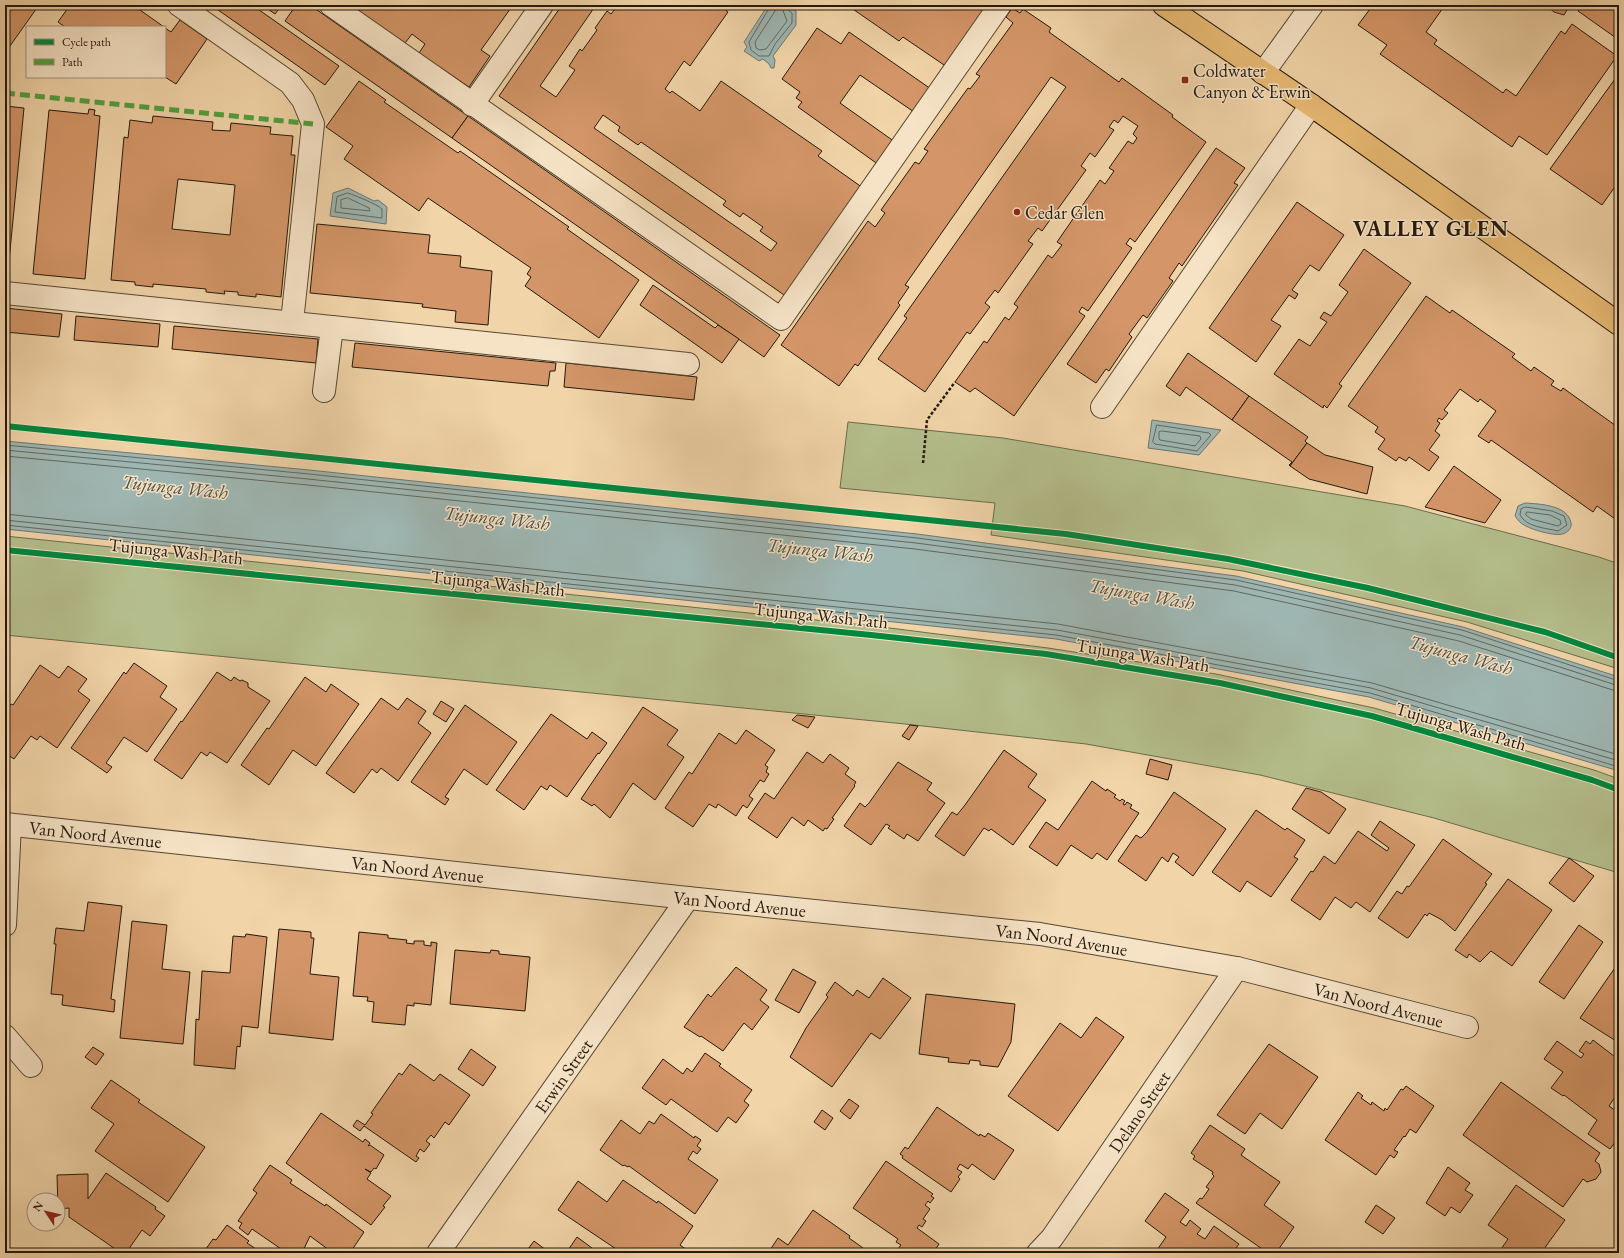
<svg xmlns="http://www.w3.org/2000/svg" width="1624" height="1258" font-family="'EB Garamond',serif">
<rect width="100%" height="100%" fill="#f1d4a8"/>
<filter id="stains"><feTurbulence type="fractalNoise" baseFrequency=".005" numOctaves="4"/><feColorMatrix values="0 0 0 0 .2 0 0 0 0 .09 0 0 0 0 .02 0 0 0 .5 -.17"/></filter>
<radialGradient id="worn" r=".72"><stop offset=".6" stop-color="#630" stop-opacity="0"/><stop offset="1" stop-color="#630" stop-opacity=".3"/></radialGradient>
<g fill="#b4be8c" stroke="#6c6c4c">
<polygon points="848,422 1003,438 1405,506 1599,557 1619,564 1619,669 1467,622 1243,571 991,535 995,503 840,488"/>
<polygon points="5,536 874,626 1048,648 1216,674 1374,708 1594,770 1619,779 1619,873 1434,818 1260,775 1086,744 905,724 5,635"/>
</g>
<g fill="#9eb6b2" stroke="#6d7770">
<polygon points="768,5 788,5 796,11 796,25 773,56 775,60 774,68 771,68 769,64 763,59 759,61 744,51 747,47 744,42"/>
<polygon points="348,188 374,201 378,200 387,207 386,224 330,216 333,193"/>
<polygon points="1152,420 1221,430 1199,455 1148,448"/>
<polygon points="5,441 309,470 917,534 1236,576 1463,627 1619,677 1619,771 1369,697 1056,639 5,529"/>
<path d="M 1525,503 C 1540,504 1568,505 1571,523 C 1572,527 1569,531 1565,533 C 1558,538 1528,529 1521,523 C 1518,521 1517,518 1515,516 L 1518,506 Z"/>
</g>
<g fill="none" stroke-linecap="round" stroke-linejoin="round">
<g stroke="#61685f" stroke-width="1">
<polyline points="771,5 749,42 751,50 759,56 769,56 775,44 792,23 792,13 787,9 786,5"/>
<polyline points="776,5 775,11 755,42 756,48 760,50 766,49 787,21 781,5"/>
<path d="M 348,193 C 356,196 377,204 382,209 L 382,218 L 335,212 L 337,197 Z"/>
<polygon points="348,198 369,208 370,211 341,208 341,200"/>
<polygon points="1157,425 1209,433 1211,435 1197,451 1155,444 1153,442"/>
<polygon points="1162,431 1200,436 1201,439 1195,446 1160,440 1159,439 1159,432"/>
<polyline points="5,445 309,474 917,538 1236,580 1462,630 1619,681"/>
<polyline points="5,450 308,479 916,543 1235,585 1460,635 1619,686"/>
<polyline points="5,456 308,485 915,549 1234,591 1459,641 1619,692"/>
<path d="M 1526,507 L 1552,511 L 1564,516 L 1567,525 L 1558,531 C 1546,528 1526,527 1520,515 L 1521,509 Z"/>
<polygon points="1527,512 1550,515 1560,520 1561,524 1558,526 1531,519 1526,515"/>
<polyline points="5,514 1058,624 1372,683 1619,755"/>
<polyline points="5,520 1057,630 1371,688 1619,761"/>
<polyline points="5,525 1056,635 1370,693 1619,767"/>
</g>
</g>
<g fill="#d49668" stroke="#24190c" fill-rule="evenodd">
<polygon points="5,5 39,5 5,53"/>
<polygon points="70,5 133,5 164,27 65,27 58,22"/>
<polygon points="211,5 252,5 339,66 325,85"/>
<polygon points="262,5 282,5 275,14"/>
<polygon points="296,5 310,5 468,116 452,138 285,21"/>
<polygon points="350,5 513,5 481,50 490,56 469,87 419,53 425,44 412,34 405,43"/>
<path d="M 562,5 L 596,5 L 540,86 L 556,97 L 575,70 L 569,66 L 580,49 L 582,51 L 597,30 L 595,28 L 607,11 L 611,14 L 618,5 L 723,5 L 722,7 L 728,12 L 690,66 L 684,61 L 665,89 L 670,93 L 672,91 L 700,111 L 721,81 L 822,151 L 818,156 L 863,188 L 787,297 L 499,96 ZM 603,115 L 620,127 L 618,131 L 638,145 L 641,142 L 726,201 L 723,205 L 740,217 L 743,213 L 763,227 L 760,231 L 777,243 L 771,251 L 594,128 Z"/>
<polygon points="847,5 990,5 947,67 903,37 899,41"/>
<polygon points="1373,5 1445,5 1426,32 1437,40 1434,44 1503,93 1506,89 1516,96 1561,31 1565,34 1572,24 1617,56 1547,155 1519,136 1512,147 1380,54 1387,45 1358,25"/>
<polygon points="1546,5 1576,5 1574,8 1570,5 1564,15 1554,12"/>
<polygon points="1582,5 1619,5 1619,40 1578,11"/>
<polygon points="1012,8 1020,13 1023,9 1051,28 1049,32 1119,82 1122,78 1173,115 1172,117 1206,142 1135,242 1130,238 1126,244 1132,248 1088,311 1082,307 1079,312 1085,316 1014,416 975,388 970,392 955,382 984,341 987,343 1005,317 1009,320 1018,307 1014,304 1048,255 1052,258 1062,245 1057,242 1100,180 1105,184 1114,171 1109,168 1128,141 1133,144 1137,138 1133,134 1138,126 1123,116 1118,123 1114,120 1109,127 1114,130 1095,157 1090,153 1081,166 1086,170 1042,231 1038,228 1028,241 1033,244 998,293 995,290 985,303 990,307 970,334 967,332 925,392 878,359 907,318 904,316 1066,87 1051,77 905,285 909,287 898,303 900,305 858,366 855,364 839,386 781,345 868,221 875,227 885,213 881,210 915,162 919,164 928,151 924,149 968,88 970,89 980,76 976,74 1013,23 1006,17"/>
<polygon points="180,20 207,39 176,84 165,77 165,28 171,32"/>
<polygon points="817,28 841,44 849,32 931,89 914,112 860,75 840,103 895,142 879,165 798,107 802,102 796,98 800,92 782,79"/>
<polygon points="1615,79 1619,82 1619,160 1616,164 1619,166 1619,181 1602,205 1550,169"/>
<polygon points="359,81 386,100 384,102 458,153 460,151 569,227 567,229 639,280 599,338 525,286 531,277 527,274 531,268 428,198 419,211 344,159 353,146 326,127"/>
<polygon points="5,106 24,108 8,271 5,271"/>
<polygon points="89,109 95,110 94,115 100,116 85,279 33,274 49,110 88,114"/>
<path d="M 153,116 L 213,122 L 212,130 L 230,131 L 231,123 L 271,127 L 270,134 L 293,136 L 291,155 L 295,155 L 281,297 L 256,294 L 256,297 L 238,295 L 238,292 L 224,291 L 225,294 L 206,292 L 206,289 L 153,284 L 153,287 L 135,285 L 135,282 L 111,280 L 124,137 L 128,138 L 130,120 L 152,123 ZM 178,179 L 235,185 L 230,235 L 172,229 Z"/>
<polygon points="468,116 780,335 764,357 452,138"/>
<polygon points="1216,148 1245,168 1234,183 1238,185 1182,266 1179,263 1169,278 1173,281 1147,318 1143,315 1129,334 1132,337 1109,371 1106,369 1096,383 1067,364"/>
<polygon points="1297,202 1344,235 1319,271 1310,265 1292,290 1298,294 1295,299 1289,295 1271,320 1281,326 1256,362 1209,328"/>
<polygon points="317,224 430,235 428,253 461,256 460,267 492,271 488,325 455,322 456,311 422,307 423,304 310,293"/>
<polygon points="1364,249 1411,283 1339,384 1342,386 1327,408 1324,405 1323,408 1274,374 1299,339 1310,346 1327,322 1320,318 1324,312 1331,316 1348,292 1339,285"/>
<polygon points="653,285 715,328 718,325 739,339 722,363 640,305"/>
<polygon points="1426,296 1450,313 1452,310 1515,354 1512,357 1531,371 1534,367 1554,381 1551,385 1561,391 1563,388 1619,428 1618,521 1597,506 1593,512 1491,440 1489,443 1478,436 1496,411 1480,399 1478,402 1460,389 1444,410 1448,413 1442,420 1439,418 1437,421 1440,423 1435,431 1440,435 1429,450 1439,457 1429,471 1409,457 1406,461 1399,457 1396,461 1378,449 1385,439 1375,432 1378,427 1348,406"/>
<polygon points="5,308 62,314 59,337 5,332"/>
<polygon points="76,316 160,324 158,347 74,340"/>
<polygon points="174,326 318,339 316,363 172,349"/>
<polygon points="355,343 556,363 555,371 550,371 548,386 352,367"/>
<polygon points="1188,353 1249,396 1232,420 1186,387 1180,396 1166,386"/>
<polygon points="566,363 697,377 694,400 564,387"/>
<polygon points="1249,396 1308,437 1305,441 1307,443 1290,466 1289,465 1292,462 1232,420"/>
<polygon points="1307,443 1325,455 1373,467 1367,494 1309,479 1290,466"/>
<polygon points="1454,466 1501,500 1485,523 1425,507"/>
<polygon points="134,663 167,686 160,697 177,709 147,752 124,737 106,763 112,767 107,773 71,748 124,672 126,674"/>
<polygon points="40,665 59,678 68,666 87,679 78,691 90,700 57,748 40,736 37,740 31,736 14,759 5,753 5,712 11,704 13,705"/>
<polygon points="217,672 231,681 234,677 240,681 242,680 248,683 248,687 270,701 227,763 210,752 207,756 201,752 182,779 154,760 181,721 182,722"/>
<polygon points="305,677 326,692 331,684 359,704 316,766 293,750 269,785 241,765 267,728 269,729"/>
<polygon points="381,698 398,710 407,698 426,711 418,723 431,733 398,781 381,768 377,773 372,769 354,793 326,773"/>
<polygon points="441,701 454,709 446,722 433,714"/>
<polygon points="465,705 517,742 487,785 464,769 445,797 449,799 445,805 411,782"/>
<polygon points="643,707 678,730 667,745 684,757 655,800 633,783 610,818 594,804 592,806 581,799"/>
<polygon points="551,714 587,739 592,732 607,743 599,754 598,753 567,797 550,785 547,790 541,786 524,810 496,790"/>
<polygon points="797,715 815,717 808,728 792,720"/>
<polygon points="910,725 918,726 909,740 902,736"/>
<polygon points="746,730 775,750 765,765 768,767 766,772 769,774 764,782 760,780 749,796 753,799 747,808 743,805 736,816 718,804 716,808 709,804 693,827 665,808 689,772 692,774 719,733 736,744"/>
<polygon points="1004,750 1037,774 1028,787 1046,800 1013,845 991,829 989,831 984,828 964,856 935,836 952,812 957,815 965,805"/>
<polygon points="807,752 823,763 830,754 849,768 845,774 856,782 854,785 855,786 832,818 834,819 827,829 825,828 823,831 808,820 804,826 792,817 777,838 748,818 765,793 774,799"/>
<polygon points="1150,759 1172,765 1168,780 1146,774"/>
<polygon points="898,762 932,783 927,790 945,803 918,841 907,834 904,839 888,828 890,826 886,824 871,845 844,826 860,803 865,807 869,803"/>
<polygon points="1092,781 1106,791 1107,789 1116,795 1114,797 1120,801 1122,799 1125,801 1123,804 1125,805 1127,802 1132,805 1130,808 1139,813 1107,860 1097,853 1092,859 1071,845 1057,866 1029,847 1046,822 1058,830"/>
<polygon points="1306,788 1321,792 1346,809 1329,834 1292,809"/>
<polygon points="1174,792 1226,829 1193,876 1175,862 1179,857 1173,853 1168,862 1162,857 1146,881 1118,861 1136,835 1141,838 1147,832"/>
<polygon points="1256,810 1285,830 1287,828 1305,840 1294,857 1298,859 1271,897 1247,881 1240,892 1212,872"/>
<polygon points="1380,821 1415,845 1370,912 1356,902 1351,908 1335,897 1320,920 1291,900 1311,871 1313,872 1324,856 1335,864 1358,831 1387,851 1389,848 1371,835"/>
<polygon points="1443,839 1492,874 1485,883 1487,884 1455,931 1442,920 1429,913 1427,916 1425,914 1409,937 1407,938 1378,918 1397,891 1402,894 1407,886 1409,887"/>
<polygon points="1569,858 1594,876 1574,902 1549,883"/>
<polygon points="1508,879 1552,910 1512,966 1491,951 1480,962 1469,954 1467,958 1455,950"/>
<polygon points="88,902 122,906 111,999 115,1000 114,1012 62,1005 63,995 51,994 56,944 54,944 56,928 84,931"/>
<polygon points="132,921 167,925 162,969 190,972 183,1044 120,1038"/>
<polygon points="1579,925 1603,942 1564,999 1539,982"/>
<polygon points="279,929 311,932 311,938 314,938 310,974 339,977 333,1040 269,1033"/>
<polygon points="359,932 388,935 388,938 407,940 406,943 414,944 414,941 424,941 424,945 431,946 431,942 437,943 431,1005 414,1003 414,1006 407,1005 405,1025 372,1022 374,1002 367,1001 368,997 353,996"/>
<polygon points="246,934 267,937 258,1028 242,1026 240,1047 237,1046 235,1069 194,1065 196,1019 199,1020 202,971 230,973 233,936 245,937"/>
<polygon points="455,950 490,953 491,950 499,951 499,954 530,957 525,1011 450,1004"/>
<polygon points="1619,962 1619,1043 1580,1018"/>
<polygon points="736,967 767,990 760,1000 769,1007 752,1030 744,1023 723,1051 701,1036 700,1037 684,1027 708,994 711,997"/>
<polygon points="793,969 816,982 799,1013 775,1000"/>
<polygon points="883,978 911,998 880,1039 871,1033 832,1087 790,1057 806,1028 828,997 826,995 835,982 853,996 857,990 869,998"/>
<polygon points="926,994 1015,1004 1011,1042 998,1067 980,1065 980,1061 970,1060 969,1064 948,1062 949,1058 919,1054"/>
<polygon points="1096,1017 1124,1037 1058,1131 1008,1096 1060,1023 1081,1038"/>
<polygon points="1593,1040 1619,1060 1619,1096 1617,1098 1615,1097 1609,1106 1619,1113 1619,1137 1610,1149 1588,1134 1597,1120 1564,1095 1563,1096 1551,1088 1563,1072 1544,1059 1557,1041 1581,1058 1584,1054 1579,1051 1586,1041 1590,1044"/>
<polygon points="1269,1044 1318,1077 1282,1129 1260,1113 1245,1134 1217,1115"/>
<polygon points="93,1047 104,1054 96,1065 85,1057"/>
<polygon points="471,1049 496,1067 483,1086 458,1069"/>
<polygon points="705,1053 721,1064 719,1066 752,1090 744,1101 749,1105 736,1123 728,1117 717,1132 671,1099 666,1105 642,1088 663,1059 683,1074 687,1068 692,1072"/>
<polygon points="410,1064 434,1081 440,1074 470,1095 449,1125 445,1122 434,1138 431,1135 426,1141 430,1144 424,1152 420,1149 416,1156 419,1158 416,1162 364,1126 360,1131 353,1126 357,1120 365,1125 373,1114 371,1113 399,1073 402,1075"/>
<polygon points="111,1080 140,1100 138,1102 205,1147 168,1202 95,1151 114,1124 91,1108"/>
<polygon points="1501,1082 1600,1153 1595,1161 1599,1164 1601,1172 1596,1179 1587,1182 1583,1179 1563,1207 1463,1135"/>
<polygon points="1406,1086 1434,1106 1416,1133 1410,1129 1405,1137 1404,1136 1394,1150 1398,1152 1394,1158 1390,1155 1376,1175 1325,1140 1358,1092 1363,1096 1361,1098 1371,1105 1372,1102 1384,1111 1385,1108 1387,1110 1401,1089 1403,1090"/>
<polygon points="849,1099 859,1106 850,1119 840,1111"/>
<polygon points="937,1107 979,1136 980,1134 985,1137 988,1133 1014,1150 994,1180 972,1164 968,1169 960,1164 957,1169 962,1172 958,1177 960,1179 951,1192 902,1158 903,1156 900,1154 905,1147 908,1149"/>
<polygon points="822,1110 833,1118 825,1130 814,1122"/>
<polygon points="321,1113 363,1142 365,1139 370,1143 368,1146 370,1145 384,1155 376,1169 374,1168 371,1172 365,1169 371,1173 367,1179 391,1196 383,1206 385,1207 371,1225 286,1163"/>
<polygon points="661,1114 694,1138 695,1136 701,1140 697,1146 701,1149 697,1154 693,1151 688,1159 718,1180 695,1214 629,1166 628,1167 624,1165 623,1166 600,1150 621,1120 640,1134 649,1121 654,1124"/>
<polygon points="1210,1125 1245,1149 1241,1155 1280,1182 1264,1205 1294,1227 1276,1253 1268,1253 1196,1203 1200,1198 1202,1199 1209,1189 1206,1187 1214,1176 1212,1174 1213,1172 1193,1159 1195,1156 1191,1153"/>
<polygon points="886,1161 933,1194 931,1196 934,1198 930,1203 928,1201 925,1205 930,1209 923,1219 926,1221 922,1227 919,1225 917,1228 939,1244 933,1253 895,1253 901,1245 896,1242 898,1239 853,1208"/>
<polygon points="270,1165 292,1180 290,1183 325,1206 326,1204 364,1232 350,1253 333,1253 310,1236 302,1253 287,1253 252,1229 248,1235 239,1228 242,1223 238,1221 257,1193 253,1190"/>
<polygon points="1448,1167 1470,1183 1465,1190 1473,1195 1460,1213 1451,1207 1445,1216 1426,1203"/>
<polygon points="106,1173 156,1207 155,1209 165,1216 150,1236 142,1230 126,1253 121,1253 69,1217 69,1208 58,1209 57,1175 88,1174 88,1199"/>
<polygon points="623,1180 657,1203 658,1201 693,1226 680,1245 691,1253 622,1253 558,1210 578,1181 607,1202"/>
<polygon points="1516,1185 1565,1220 1541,1253 1501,1253 1499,1252 1508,1239 1488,1225"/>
<polygon points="1165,1193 1189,1210 1180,1222 1186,1226 1190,1220 1201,1229 1197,1234 1205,1239 1214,1226 1239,1244 1236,1248 1243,1253 1155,1253 1166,1237 1145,1221"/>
<polygon points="1376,1205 1395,1218 1383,1234 1365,1222"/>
<polygon points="813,1210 850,1236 849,1238 870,1253 768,1253 778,1238 788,1245"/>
<polygon points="227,1225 249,1241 247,1243 262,1253 203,1253 213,1239 216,1240"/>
<polygon points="577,1237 592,1248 591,1249 596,1253 566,1253"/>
<polygon points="534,1241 550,1253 525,1253"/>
</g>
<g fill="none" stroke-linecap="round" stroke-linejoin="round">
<defs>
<g id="minor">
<polyline points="179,5 290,83 303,100 313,124 292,322"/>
<polyline points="331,5 781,319 1000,5"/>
<polyline points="1263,73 1312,5"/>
<polyline points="472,105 542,5"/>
<polyline points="5,293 688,364"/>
<polyline points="324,391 332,327"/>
<polyline points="1102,407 1311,105"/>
<path id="s1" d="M 5,824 L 688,898 L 1040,934 L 1237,968 L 1467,1027"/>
<polyline points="5,925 10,825"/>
<polyline points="5,1036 31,1066"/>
<path id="s2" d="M 438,1253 L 688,898"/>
<path id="s3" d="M 1038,1253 L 1052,1238 L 1237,968"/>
</g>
<polyline id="major" points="1164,5 1311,105 1619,324"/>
</defs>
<use href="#minor" stroke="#574833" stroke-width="24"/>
<use href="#major" stroke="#24190c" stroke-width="24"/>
<polyline stroke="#24190c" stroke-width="2.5" stroke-dasharray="3 2" stroke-linecap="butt" points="923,463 927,420 955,382"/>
<use href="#minor" stroke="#f6e3c6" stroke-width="22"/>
<use href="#major" stroke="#e8ba74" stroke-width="22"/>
<polyline stroke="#50a13e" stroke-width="5" stroke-dasharray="10 5" stroke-linecap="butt" points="5,93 313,124"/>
<defs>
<g id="cycleway">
<polyline points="5,426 1066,534 1228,559 1368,588 1545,632 1619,658"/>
<polyline points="5,550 871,635 1046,654 1220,683 1372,716 1592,780 1619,790"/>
</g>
</defs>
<use href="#cycleway" stroke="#f6e3c6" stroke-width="8"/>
<use href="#cycleway" stroke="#00873e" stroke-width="6"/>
</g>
<g fill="#8f2418" stroke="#f6e3c6" stroke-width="1.5">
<rect x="1181" y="76" width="8" height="8" rx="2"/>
<circle cx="1017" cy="212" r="4"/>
</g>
<g text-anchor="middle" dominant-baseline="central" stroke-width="3" stroke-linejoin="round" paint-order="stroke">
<g font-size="18" fill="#24190c" stroke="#f6e3c6" text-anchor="start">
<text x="1193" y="70">Coldwater<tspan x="1193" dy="21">Canyon &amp; Erwin</tspan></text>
<text x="1025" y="212">Cedar Glen</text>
</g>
<g font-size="18" fill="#24190c" stroke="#f6e3c6">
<text transform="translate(176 551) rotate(6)">Tujunga Wash Path</text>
<text transform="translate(498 583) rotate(6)">Tujunga Wash Path</text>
<text transform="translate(821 615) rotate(6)">Tujunga Wash Path</text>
<text transform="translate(1143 655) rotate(9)">Tujunga Wash Path</text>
<text transform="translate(1461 726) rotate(16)">Tujunga Wash Path</text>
<text stroke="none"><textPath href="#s1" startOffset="91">Van Noord Avenue</textPath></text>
<text stroke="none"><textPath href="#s1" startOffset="415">Van Noord Avenue</textPath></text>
<text stroke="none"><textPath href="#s1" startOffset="739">Van Noord Avenue</textPath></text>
<text stroke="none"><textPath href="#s1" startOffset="1063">Van Noord Avenue</textPath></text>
<text stroke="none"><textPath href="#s1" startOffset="1387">Van Noord Avenue</textPath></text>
<text stroke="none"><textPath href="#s2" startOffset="217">Erwin Street</textPath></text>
<text stroke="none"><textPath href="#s3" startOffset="174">Delano Street</textPath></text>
</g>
<g font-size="19" font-style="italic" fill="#4f5046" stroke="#f6e3c6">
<text transform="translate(175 487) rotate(6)">Tujunga Wash</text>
<text transform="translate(497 518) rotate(6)">Tujunga Wash</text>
<text transform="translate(820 550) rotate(6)">Tujunga Wash</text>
<text transform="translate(1142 594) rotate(10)">Tujunga Wash</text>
<text transform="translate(1461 655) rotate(15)">Tujunga Wash</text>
</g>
<g font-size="22" font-weight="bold" letter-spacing="1" fill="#24190c" stroke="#f6e3c6">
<text x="1431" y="228">VALLEY GLEN</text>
</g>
</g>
<rect width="1624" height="1258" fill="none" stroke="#f1d4a8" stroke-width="20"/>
<rect x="6" y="6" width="1612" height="1246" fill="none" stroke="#24190c" stroke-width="2"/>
<rect x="10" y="10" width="1604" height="1238" fill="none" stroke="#24190c"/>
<rect x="26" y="26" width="140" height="52" fill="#f6e3c6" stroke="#a2927c"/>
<rect x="34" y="39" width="20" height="6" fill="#00873e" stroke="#a2927c"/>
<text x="62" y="46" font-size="12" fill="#24190c">Cycle path</text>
<rect x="34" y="59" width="20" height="6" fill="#50a13e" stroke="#a2927c"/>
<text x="62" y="66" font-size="12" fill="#24190c">Path</text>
<g transform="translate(46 1212) rotate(305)"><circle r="19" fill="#f6e3c6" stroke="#a2927c"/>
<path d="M0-3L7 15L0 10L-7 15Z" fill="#8f2418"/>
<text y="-6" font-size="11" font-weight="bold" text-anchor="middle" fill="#24190c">N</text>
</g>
<rect width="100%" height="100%" filter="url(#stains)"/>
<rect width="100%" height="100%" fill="url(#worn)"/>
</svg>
